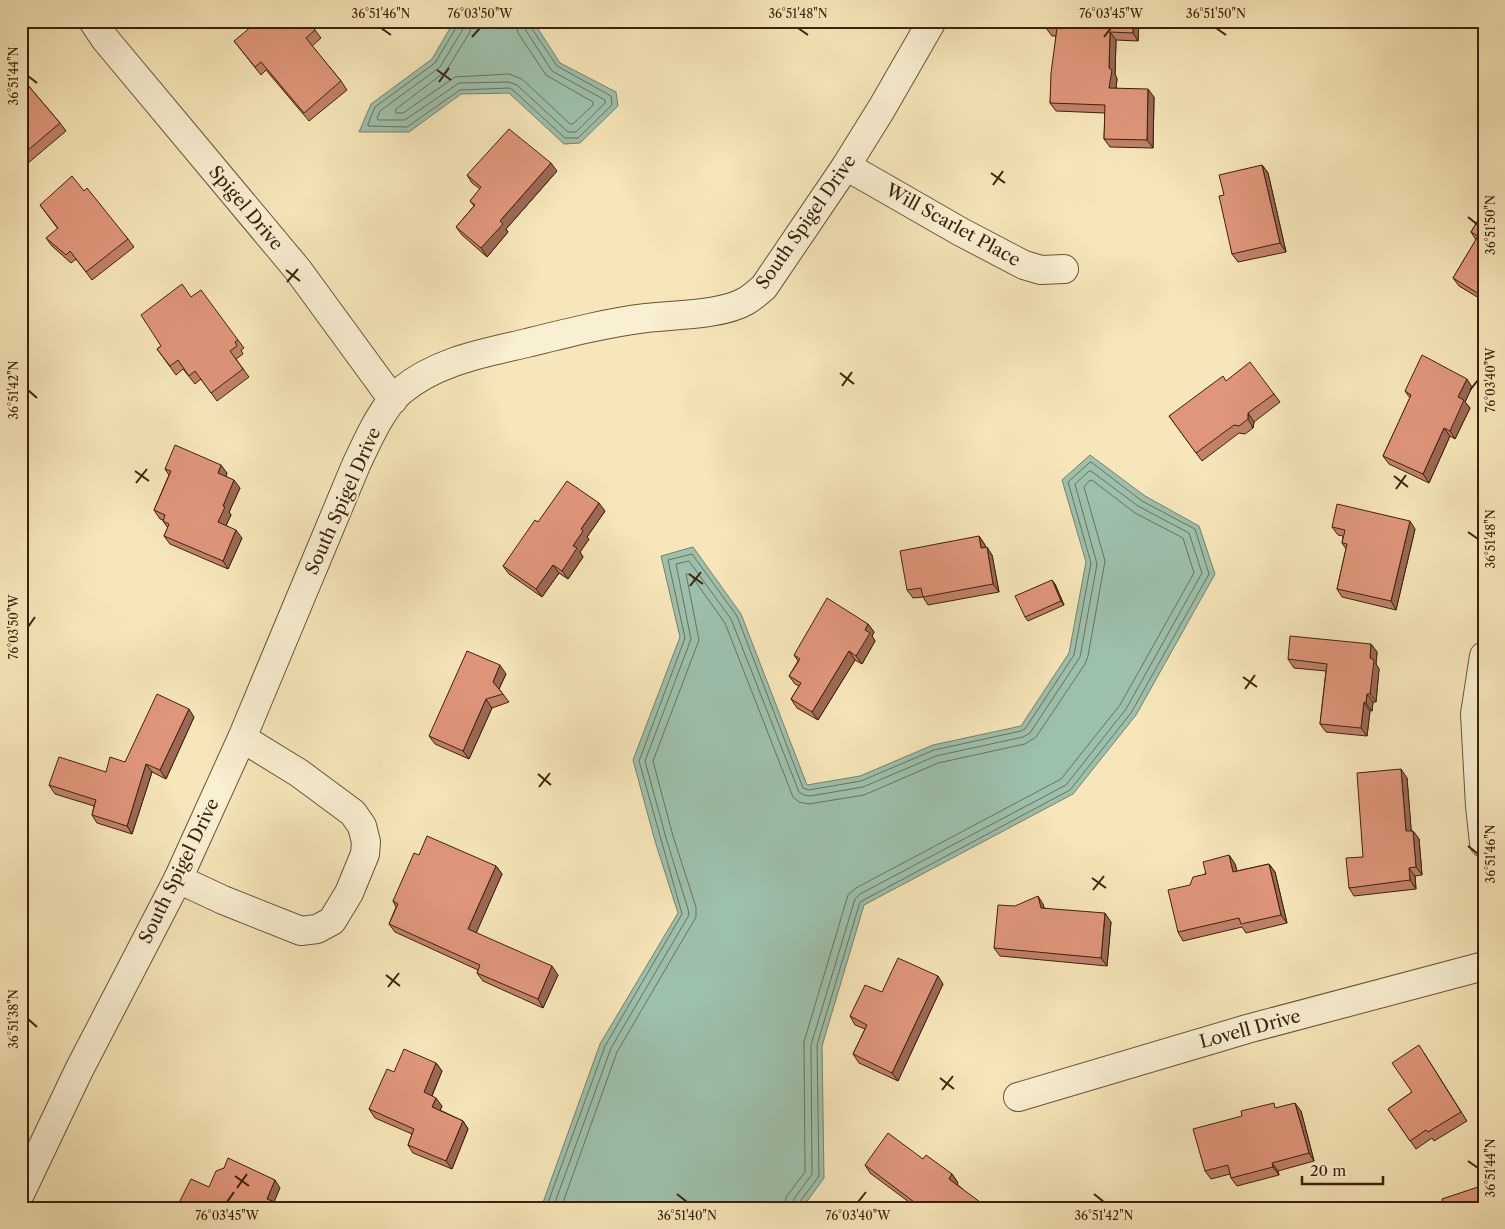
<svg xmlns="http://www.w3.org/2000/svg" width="1505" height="1229" font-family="'Libre Caslon Text',serif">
<rect width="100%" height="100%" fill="#f6e6b9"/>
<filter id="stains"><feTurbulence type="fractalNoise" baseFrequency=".004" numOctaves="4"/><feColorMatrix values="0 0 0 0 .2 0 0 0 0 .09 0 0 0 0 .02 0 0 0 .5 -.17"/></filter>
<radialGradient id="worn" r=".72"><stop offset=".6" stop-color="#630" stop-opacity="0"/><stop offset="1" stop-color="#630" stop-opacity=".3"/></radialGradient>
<g fill="#9dc0ac" stroke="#76816c">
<polygon points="452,21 533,21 560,63 616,92 618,106 580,143 564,144 509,93 461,94 409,132 359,132 371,104 432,59 453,23"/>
<polygon points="1090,455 1145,496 1199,526 1215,574 1136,715 1073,794 864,905 822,1046 824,1178 802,1208 541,1208 600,1044 678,913 655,841 633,760 680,637 661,556 693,547 741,614 807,785 860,776 933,745 1021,726 1069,653 1086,562 1062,480"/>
</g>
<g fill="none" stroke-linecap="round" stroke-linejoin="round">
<g stroke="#6c715c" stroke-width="1">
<polyline points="458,21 457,26 435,63 375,107 368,124 368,126 407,127 460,90 509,88 513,90 565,138 578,138 612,105 611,96 557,66 530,26 529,21"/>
<polyline points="464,21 463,29 440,67 380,111 377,118 378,120 405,120 459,83 509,82 517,85 568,132 576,132 605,103 605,100 552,71 525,29 523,21"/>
<polyline points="472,21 470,32 446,71 396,109 396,113 403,113 455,77 509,74 522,79 570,124 573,124 593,105 593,102 546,75 518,33 515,21"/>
<polyline points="546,1208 605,1046 682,914 639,761 685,638 668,560 692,554 737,616 803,788 809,790 861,781 934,750 1021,731 1025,729 1074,655 1091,563 1068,482 1089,463 1091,462 1142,501 1195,529 1209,574 1131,713 1070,790 860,902 817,1045 819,1176 799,1203 798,1208"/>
<polyline points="553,1208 611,1048 689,915 688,909 666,838 645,761 691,639 676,564 689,561 731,619 799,792 804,795 810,796 863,787 936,756 1023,737 1030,733 1080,657 1097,564 1075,484 1089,471 1091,471 1138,506 1189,533 1202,573 1126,709 1066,785 860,894 855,899 811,1045 812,1174 794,1199 792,1208"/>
<polyline points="561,1208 617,1052 696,917 696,907 673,836 653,761 699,640 686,574 690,574 725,623 793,797 799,802 809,804 864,795 938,763 1025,744 1036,737 1085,664 1088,656 1105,561 1084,487 1089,481 1092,480 1135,513 1183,538 1194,573 1120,705 1061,779 856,888 848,895 804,1042 805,1172 786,1197 784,1208"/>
</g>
<defs>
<g id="minor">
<polyline points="93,21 105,39 298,270 393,400"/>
<polyline points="846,166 961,232 1024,265 1041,270 1064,269"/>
<polyline points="1484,656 1475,714 1480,806 1484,843"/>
<polyline points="178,879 223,900 301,931 317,929 332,921 349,893 365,854 366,842 362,826 353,813 299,773 242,738"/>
<polyline points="1018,1097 1247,1029 1484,966"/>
<path d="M 21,1192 L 79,1070 L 178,879 L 242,738 L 356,465 C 367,442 382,407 401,391 C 437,361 484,353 527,343 C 567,333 606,323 646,318 C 675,315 722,315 746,301 C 753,297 759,291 764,287 L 846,166 L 882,108 L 932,21"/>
</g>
</defs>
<use href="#minor" stroke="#6a5337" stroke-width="30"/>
<use href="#minor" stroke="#f9efd2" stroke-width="28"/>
</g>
<g fill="#c1816a" stroke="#3b220c">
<polygon points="1047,21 1139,21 1138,41 1116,40 1115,74 1117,79 1116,88 1154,97 1153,148 1110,147 1104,139 1105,113 1056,111 1050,103 1056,36 1052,36 1046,28"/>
<polygon points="315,30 321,38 312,46 341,81 347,90 309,121 266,70 261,75 234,41"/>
<polygon points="21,77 60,123 66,131 21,169"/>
<polygon points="1262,165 1268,173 1286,252 1238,262 1232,254 1224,195"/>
<polygon points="557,171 506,229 508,232 487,257 462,235 456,227 474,206 470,201 480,189 472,183 467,175"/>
<polygon points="84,191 128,239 134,247 92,280 76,259 71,263 52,246 46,238 58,229 40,205"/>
<polygon points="1484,210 1484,301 1459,286 1453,278 1476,240 1471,232"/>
<polygon points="191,297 238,340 244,348 241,350 243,354 236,359 249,377 217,401 201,379 195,384 183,369 176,375 157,349 161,346"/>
<polygon points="1226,381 1274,394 1280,402 1254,422 1253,428 1245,434 1239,433 1202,461 1169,416"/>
<polygon points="1472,387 1465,402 1470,408 1455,439 1450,436 1429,483 1389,464 1383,456 1410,398 1405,391"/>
<polygon points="165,469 227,473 226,476 240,488 229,512 231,515 226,525 242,538 228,569 170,544 164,536 168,528 163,521 163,520 160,519 154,510 169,475"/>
<polygon points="605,511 587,537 589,539 580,552 583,557 568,579 559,573 542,597 509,574 503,566 538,522"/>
<polygon points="1332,527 1415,529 1396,610 1342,597 1337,589 1346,549 1342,543 1343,536 1338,535"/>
<polygon points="979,536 985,545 985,547 992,555 999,592 928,605 923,597 913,598 907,590"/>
<polygon points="1055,584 1064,605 1028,621 1025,617"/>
<polygon points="868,624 874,632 872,636 875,641 862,664 855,660 818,720 797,708 791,699 799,686 795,684 789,676 798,661 794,655"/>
<polygon points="1371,644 1377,652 1376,664 1379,669 1376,702 1373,702 1372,711 1370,711 1367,736 1326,732 1320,724 1326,671 1294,668 1288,659"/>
<polygon points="506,674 499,689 509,702 492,708 469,759 435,744 429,736"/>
<polygon points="194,717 166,779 152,772 132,834 97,823 92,815 94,806 55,794 49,785 106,772 125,762"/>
<polygon points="1407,778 1411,831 1413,831 1419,839 1422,875 1415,876 1416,889 1354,896 1349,888 1363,857"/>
<polygon points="419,855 496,866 502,874 476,933 558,975 543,1008 483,981 477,973 478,970 395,932 389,924 396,907 393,901"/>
<polygon points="1229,855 1235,864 1237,871 1269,864 1275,872 1287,923 1246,933 1242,927 1183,941 1178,932 1190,885"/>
<polygon points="1043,904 1044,908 1111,922 1107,966 1000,956 994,948"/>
<polygon points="943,984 898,1081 859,1063 853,1054 865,1029 855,1025 850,1016 882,992"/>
<polygon points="1424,1053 1467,1121 1434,1141 1432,1138 1416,1149 1388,1109 1412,1092"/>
<polygon points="436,1063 442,1071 432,1096 442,1106 440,1110 463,1121 468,1129 452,1169 413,1153 408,1145 412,1134 375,1118 369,1109 394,1072"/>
<polygon points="1277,1108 1301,1111 1314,1161 1278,1171 1279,1175 1237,1186 1231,1178 1230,1174 1211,1179 1205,1171"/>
<polygon points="923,1159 952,1174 958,1183 957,1184 984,1208 917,1208 870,1173 865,1165"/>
</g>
<g fill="#9d6956" stroke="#3b220c">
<polygon points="1133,21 1139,21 1138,41 1133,33"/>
<polygon points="1110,32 1116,40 1115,74 1117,79 1115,96 1109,88 1109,68"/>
<polygon points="1148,89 1154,97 1153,148 1147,140"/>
<polygon points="551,163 557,171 506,229 508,232 487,257 481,248 500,221"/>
<polygon points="1262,165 1268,173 1286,252 1280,243"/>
<polygon points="1467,379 1472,387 1465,402 1470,408 1455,439 1450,431 1458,397"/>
<polygon points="1248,413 1254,422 1253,428 1248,419"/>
<polygon points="1444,428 1450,436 1429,483 1423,474"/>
<polygon points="221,465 227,473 224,481 218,473"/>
<polygon points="234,480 240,488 229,512 231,515 224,530 218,522 223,506"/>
<polygon points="599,503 605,511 587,537 589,539 580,552 583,557 568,579 562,571 581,529"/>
<polygon points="1410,521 1415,529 1396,610 1391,601"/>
<polygon points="236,530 242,538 228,569 223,561"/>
<polygon points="979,536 985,545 987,557 981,548"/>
<polygon points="987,547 992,555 999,592 993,584"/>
<polygon points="553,565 559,573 542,597 536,589"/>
<polygon points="1052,580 1055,584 1064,605 1061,601"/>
<polygon points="868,624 874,632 872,636 875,641 862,664 856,656 865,630"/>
<polygon points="1371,644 1377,652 1376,664 1379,669 1376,702 1370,694 1370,658"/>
<polygon points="849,651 855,660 818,720 812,712"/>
<polygon points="500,665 506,674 498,691 493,682"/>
<polygon points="1367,694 1373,702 1372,711 1366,703"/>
<polygon points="486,699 492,708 469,759 463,751"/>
<polygon points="1364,702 1370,711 1367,736 1361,728"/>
<polygon points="189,709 194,717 166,779 160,770"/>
<polygon points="146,764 152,772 132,834 127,826"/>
<polygon points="1401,769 1407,778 1412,839 1406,831"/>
<polygon points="1413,831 1419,839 1422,875 1416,867"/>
<polygon points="1229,855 1235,864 1239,880 1233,872"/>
<polygon points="1269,864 1275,872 1287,923 1281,915"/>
<polygon points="496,866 502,874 474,938 468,929"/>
<polygon points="1409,868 1415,876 1416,889 1410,880"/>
<polygon points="1038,896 1043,904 1046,916 1041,908"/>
<polygon points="1105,913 1111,922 1107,966 1101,958"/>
<polygon points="552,966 558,975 543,1008 538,999"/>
<polygon points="938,976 943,984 898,1081 892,1073"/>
<polygon points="436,1063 442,1071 430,1100 424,1092"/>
<polygon points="436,1098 442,1106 438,1115 432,1107"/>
<polygon points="1295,1103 1301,1111 1314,1161 1309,1153"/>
<polygon points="463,1121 468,1129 452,1169 446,1161"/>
<polygon points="1272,1163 1278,1171 1279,1175 1273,1167"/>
<polygon points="952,1174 958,1183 955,1187 949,1179"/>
<polygon points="275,1180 280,1188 272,1207 267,1199"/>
<polygon points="275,1202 279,1208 273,1208"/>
<polygon points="980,1202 984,1208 976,1208"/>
</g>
<g fill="#e0967b" stroke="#3b220c">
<polygon points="258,21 308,21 315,30 306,38 341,81 304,113 261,62 255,67 234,41"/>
<polygon points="1047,21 1133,21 1133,33 1110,32 1109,68 1112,70 1109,88 1148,89 1147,140 1104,139 1105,105 1050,103 1051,73 1057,28 1046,28"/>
<polygon points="21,77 60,123 21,156"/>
<polygon points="509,129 551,163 500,221 503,224 481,248 456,227 475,205 470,201 481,187 467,175"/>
<polygon points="1262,165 1280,243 1232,254 1219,196 1224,195 1219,175"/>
<polygon points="72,176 84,191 87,188 128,239 86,272 70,251 66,255 46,238 58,228 40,205"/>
<polygon points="1484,210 1484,297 1453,278 1478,236 1471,232"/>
<polygon points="182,284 191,297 201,290 238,340 235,342 237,346 230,351 243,369 211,393 195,371 189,376 178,360 170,366 157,349 161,346 141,315"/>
<polygon points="1422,355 1467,379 1458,397 1464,400 1450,431 1444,428 1423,474 1383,456 1411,395 1405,391"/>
<polygon points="1250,362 1274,394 1248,413 1248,419 1239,426 1234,425 1196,453 1169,416 1223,376 1226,381"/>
<polygon points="175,445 221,465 218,473 234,480 223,506 225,507 218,522 236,530 223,561 164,536 169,524 163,521 165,515 154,510 171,471 165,469"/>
<polygon points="567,481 599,503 581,529 583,531 573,546 577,548 562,571 553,565 536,589 503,566 535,520 538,522"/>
<polygon points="1337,504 1410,521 1391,601 1337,589 1347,544 1342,543 1345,530 1332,527"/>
<polygon points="979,536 981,548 987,547 993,584 923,597 921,588 907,590 900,551"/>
<polygon points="1052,580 1061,601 1025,617 1015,596"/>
<polygon points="827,598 868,624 865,630 870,633 856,656 849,651 812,712 791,699 801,683 789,676 800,659 794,655"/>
<polygon points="1290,636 1371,644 1370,658 1374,660 1370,694 1367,694 1366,703 1364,702 1361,728 1320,724 1327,664 1288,659"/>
<polygon points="467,651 500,665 493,682 503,694 486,699 463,751 429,736"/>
<polygon points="157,694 189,709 160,770 146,764 127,826 92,815 96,800 49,785 59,757 106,772 110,757 125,762"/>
<polygon points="1401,769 1406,831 1413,831 1416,867 1409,868 1410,880 1349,888 1346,858 1363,857 1357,773"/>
<polygon points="427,836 496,866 468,929 552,966 538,999 477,973 480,965 389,924 398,904 393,901 414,853 419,855"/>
<polygon points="1229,855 1233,872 1269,864 1281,915 1241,924 1239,918 1178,932 1168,890 1190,885 1193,877 1206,874 1203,862"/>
<polygon points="1038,896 1041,908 1105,913 1101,958 994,948 998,905 1015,906"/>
<polygon points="898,958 938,976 892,1073 853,1054 867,1025 850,1016 865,985 882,992"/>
<polygon points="1419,1045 1461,1112 1428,1132 1426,1130 1410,1141 1388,1109 1412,1092 1392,1063"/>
<polygon points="404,1049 436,1063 424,1092 436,1098 432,1107 463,1121 446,1161 408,1145 414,1129 369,1109 387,1069 394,1072"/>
<polygon points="1274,1103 1275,1108 1295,1103 1309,1153 1272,1163 1273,1167 1231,1178 1228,1165 1205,1171 1193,1129 1242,1116 1241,1111"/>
<polygon points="888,1133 923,1159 926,1155 952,1174 949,1179 980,1202 976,1208 922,1208 865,1165"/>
<polygon points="228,1158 275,1180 267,1199 275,1202 273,1208 177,1207 191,1179 209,1187 216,1171 224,1168"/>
<polygon points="1484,1185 1484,1208 1444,1208 1442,1199"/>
</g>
<path fill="none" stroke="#3b220c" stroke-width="2" d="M 381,28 L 391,35M 798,28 L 808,35M 1216,28 L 1226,35M 472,37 L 480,28M 1104,37 L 1111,28M 437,70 L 451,80M 28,76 L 37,83M 439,82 L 449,68M 991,173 L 1005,183M 993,185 L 1003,171M 1468,217 L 1478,225M 286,270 L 300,281M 287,282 L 298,269M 840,373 L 854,384M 842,386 L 852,372M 28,390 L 37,398M 1470,390 L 1478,380M 135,471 L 149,481M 1394,476 L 1408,487M 136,483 L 147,469M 1396,489 L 1406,475M 1468,532 L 1478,539M 689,574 L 703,584M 690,586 L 701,572M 28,627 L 35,617M 1243,677 L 1257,687M 1245,689 L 1255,675M 538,774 L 551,785M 539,787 L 550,773M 1468,846 L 1478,854M 1092,878 L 1106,888M 1093,890 L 1104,876M 386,975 L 400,986M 388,987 L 399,973M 28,1019 L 37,1027M 940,1078 L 954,1089M 942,1090 L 953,1076M 1468,1161 L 1478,1168M 235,1176 L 249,1186M 237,1188 L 247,1174M 677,1194 L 687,1202M 1094,1194 L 1104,1202M 227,1202 L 234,1192M 858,1202 L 866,1192"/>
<g text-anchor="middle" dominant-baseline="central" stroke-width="4" stroke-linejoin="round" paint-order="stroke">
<g font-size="18" fill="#3b220c" stroke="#f9efd2">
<text transform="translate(246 208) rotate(50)">Spigel Drive</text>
<text transform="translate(806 222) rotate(-55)">South Spigel Drive</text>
<text transform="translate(953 225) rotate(29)">Will Scarlet Place</text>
<text transform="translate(343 501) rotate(-66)">South Spigel Drive</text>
<text transform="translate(179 871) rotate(-64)">South Spigel Drive</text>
<text transform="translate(1250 1029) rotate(-15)">Lovell Drive</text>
</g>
</g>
<rect width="1505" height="1229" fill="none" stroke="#f6e6b9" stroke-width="55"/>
<path d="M1302 1176v8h81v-8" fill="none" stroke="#3b220c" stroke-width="2.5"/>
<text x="1310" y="1176" font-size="15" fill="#3b220c" stroke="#f9efd2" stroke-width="4" paint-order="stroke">20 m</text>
<rect x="28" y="28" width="1450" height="1174" fill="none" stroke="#3b220c" stroke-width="2"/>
<g font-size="12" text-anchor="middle" fill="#3b220c">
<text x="381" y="18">36°51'46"N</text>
<text x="480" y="18">76°03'50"W</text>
<text x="798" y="18">36°51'48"N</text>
<text x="1111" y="18">76°03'45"W</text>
<text x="1216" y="18">36°51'50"N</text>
<text transform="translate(14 76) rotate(-90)" y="4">36°51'44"N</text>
<text transform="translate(1491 225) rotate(-90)" y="4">36°51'50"N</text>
<text transform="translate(1491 380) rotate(-90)" y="4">76°03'40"W</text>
<text transform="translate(14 390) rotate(-90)" y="4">36°51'42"N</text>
<text transform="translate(1491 539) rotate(-90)" y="4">36°51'48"N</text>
<text transform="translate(14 627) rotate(-90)" y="4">76°03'50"W</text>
<text transform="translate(1491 854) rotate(-90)" y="4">36°51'46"N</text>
<text transform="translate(14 1019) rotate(-90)" y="4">36°51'38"N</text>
<text transform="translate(1491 1168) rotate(-90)" y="4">36°51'44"N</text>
<text x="227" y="1220">76°03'45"W</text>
<text x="687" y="1220">36°51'40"N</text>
<text x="858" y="1220">76°03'40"W</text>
<text x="1104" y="1220">36°51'42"N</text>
</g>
<rect width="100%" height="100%" filter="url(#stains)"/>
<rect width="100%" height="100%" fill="url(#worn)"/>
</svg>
